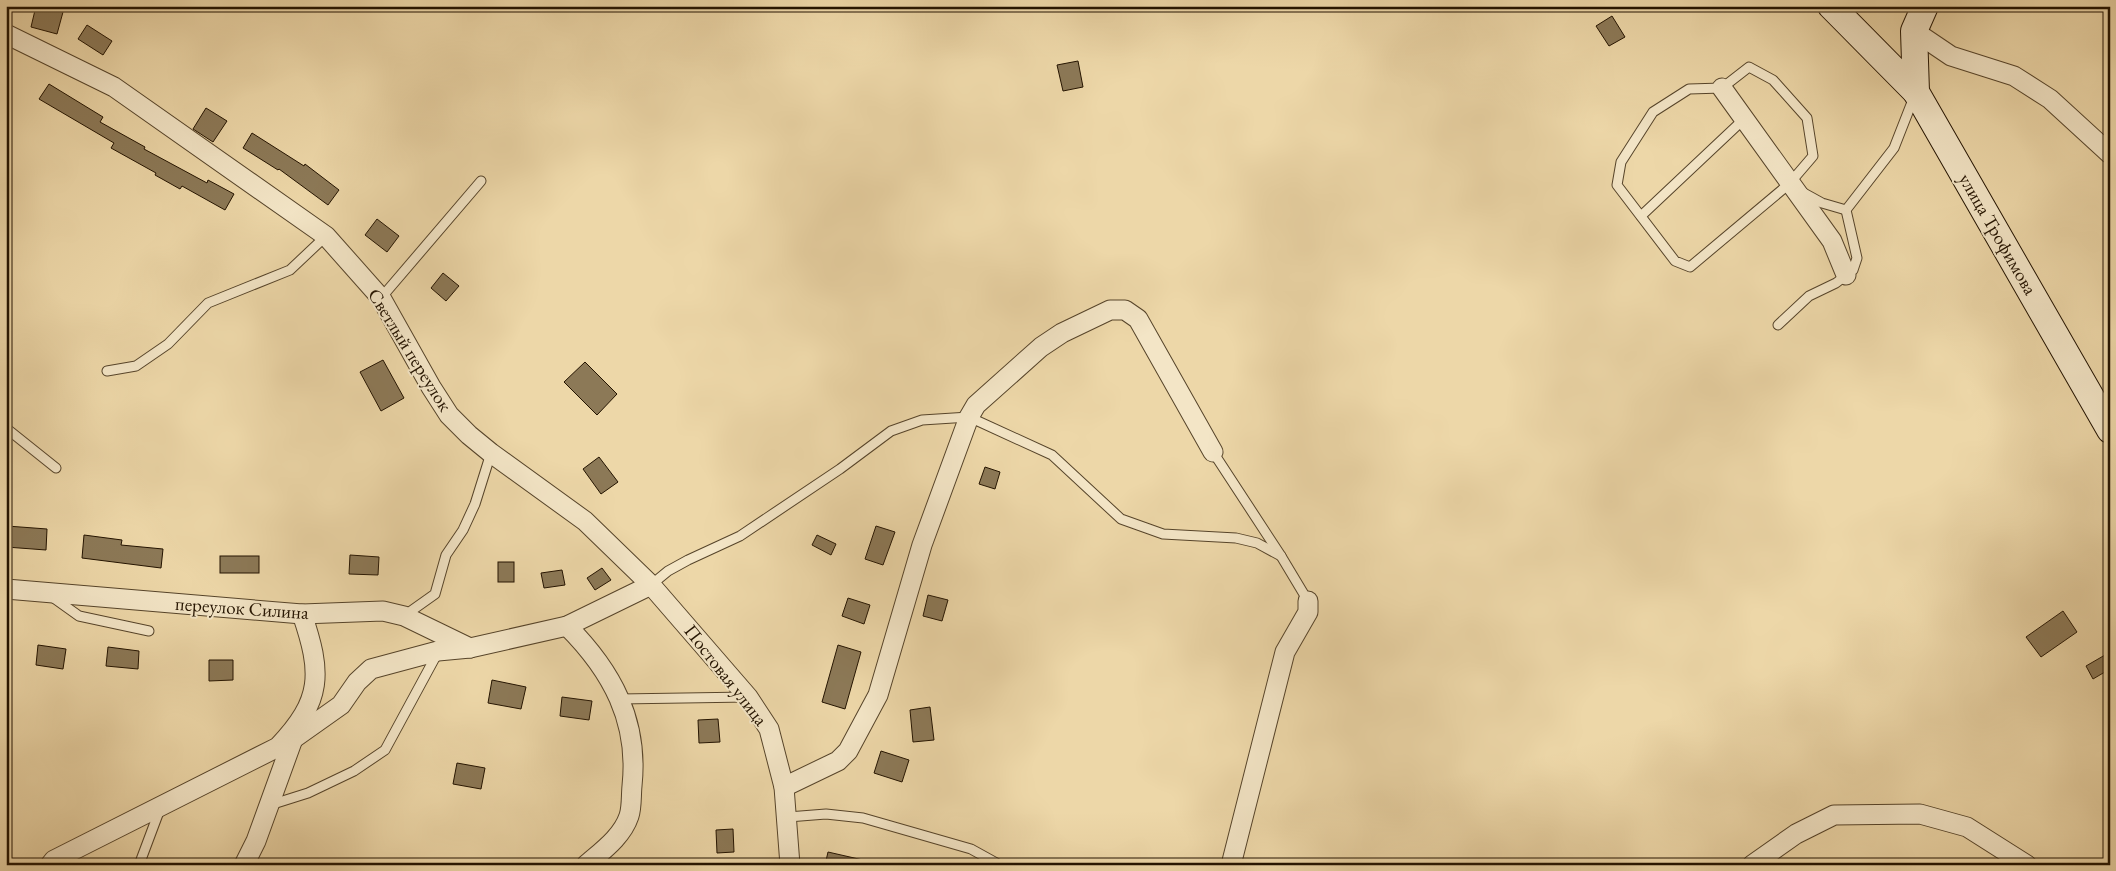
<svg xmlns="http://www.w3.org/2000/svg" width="2116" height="871" font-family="'EB Garamond',serif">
<rect width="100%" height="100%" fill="#edd7a8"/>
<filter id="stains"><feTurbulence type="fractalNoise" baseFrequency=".004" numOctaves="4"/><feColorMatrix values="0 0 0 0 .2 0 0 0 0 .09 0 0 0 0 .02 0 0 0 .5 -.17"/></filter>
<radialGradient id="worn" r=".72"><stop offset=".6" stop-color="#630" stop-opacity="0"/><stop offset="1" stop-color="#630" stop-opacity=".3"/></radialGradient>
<g fill="#8c7957" stroke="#231300">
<polygon points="36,6 63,12 57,34 31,27"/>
<polygon points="1612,16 1625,37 1609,46 1596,26"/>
<polygon points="87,25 112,41 103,55 78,39"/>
<polygon points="1078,61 1083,87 1063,91 1057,65"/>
<polygon points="49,84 103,117 100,122 145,147 144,149 207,183 208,180 234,194 225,210 182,186 180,189 155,175 156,173 111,148 114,143 39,99"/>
<polygon points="206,108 227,121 213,142 193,129"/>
<polygon points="252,133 304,166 305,164 339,190 328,205 279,169 278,170 243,148"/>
<polygon points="377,219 399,236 387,252 365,235"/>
<polygon points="443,273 459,286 446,301 431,288"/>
<polygon points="383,360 404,398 381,411 360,372"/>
<polygon points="585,362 617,394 597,415 564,382"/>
<polygon points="599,457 618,482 601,494 583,469"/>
<polygon points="985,467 1000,472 995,489 979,484"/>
<polygon points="7,526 47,529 46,550 6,547"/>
<polygon points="876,526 895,532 883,565 865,559"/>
<polygon points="84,535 122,540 121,545 163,549 161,568 82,558"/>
<polygon points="817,535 836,544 831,555 812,545"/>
<polygon points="350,555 379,557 378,575 349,574"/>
<rect x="220" y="556" width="39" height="17"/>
<rect x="498" y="562" width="16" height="20"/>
<polygon points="602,568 611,580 595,590 587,578"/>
<polygon points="562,570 565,585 544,588 541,573"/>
<polygon points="928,595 948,600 942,621 923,616"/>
<polygon points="848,598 870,605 864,624 842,616"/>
<polygon points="2063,611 2077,632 2041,657 2026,637"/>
<polygon points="38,645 66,649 63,669 36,665"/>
<polygon points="838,645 861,652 845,709 822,702"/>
<polygon points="108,647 139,651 138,669 106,666"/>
<polygon points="2105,655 2110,664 2110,669 2093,679 2086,666"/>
<polygon points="209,660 233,660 233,680 209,681"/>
<polygon points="492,680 526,687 521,709 488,703"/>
<polygon points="562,697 592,701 589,720 560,716"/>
<polygon points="930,707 934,740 913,742 910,710"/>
<polygon points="718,719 720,742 699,743 698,720"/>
<polygon points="881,751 909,760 902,782 874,773"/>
<polygon points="457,763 485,768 481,789 453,784"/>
<polygon points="733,829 734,852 717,853 716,830"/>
<polygon points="828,852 863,860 863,865 825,865"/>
</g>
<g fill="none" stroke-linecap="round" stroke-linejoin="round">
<defs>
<g id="lane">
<polygon points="1749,67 1773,80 1807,118 1813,156 1789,184 1690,267 1675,261 1617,185 1621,162 1653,112 1689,89 1722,88"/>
<polyline points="1802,192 1822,203 1846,210"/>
<polyline points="1641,216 1744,119"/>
<polyline points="381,298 481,181"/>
<polyline points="1778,325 1809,296 1836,283 1853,270 1857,258 1846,210 1894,148 1914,97"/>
<polyline points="107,371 136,366 168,344 208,303 290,270 326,236"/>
<polyline points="6,428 56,468"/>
<polyline points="1213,452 1281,556 1308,601"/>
<polyline points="651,585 668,571 688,560 740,536 840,469 891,431 922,420 969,417 1052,455 1121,519 1163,534 1236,538 1257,543 1281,556"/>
<polyline points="51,596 79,616 149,631"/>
<polyline points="404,616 435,594 446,555 463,530 475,504 491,453"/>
<polyline points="620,699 748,697"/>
<polyline points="270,805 308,793 354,771 385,750 437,654"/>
<polyline points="788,817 826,814 863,818 971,849 1000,865"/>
<polyline points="139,865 160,809"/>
</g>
<g id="street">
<polyline points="1914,31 1951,56 2014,76 2050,99 2110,154"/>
<polyline points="6,34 114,87 326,236 381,298 431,387 449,415 469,435 491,453 585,521 651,585 748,697 769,729 784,787 790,865"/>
<polyline points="1722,88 1832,241 1846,275"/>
<polyline points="6,589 302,614 383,611 404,616 470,648"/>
<path d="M 567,626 C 612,671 639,721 632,786 C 631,795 632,807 629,816 C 622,837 602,851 586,865"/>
<polyline points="278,747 293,739 341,705 357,682 371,669 438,651 470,648 567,626 651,585"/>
<polyline points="784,787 838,761 848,751 878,695 922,545 969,417 976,405 1041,347 1062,333 1110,310 1125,310 1138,319 1213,452"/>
<path d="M 50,865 L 54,860 L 278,747 C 323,700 322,673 302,614"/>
<polyline points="244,865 256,841 293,739"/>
<polyline points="1231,865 1285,652 1308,612 1308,601"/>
<polyline points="1752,865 1796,834 1834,815 1920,814 1967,827 2027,865"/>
</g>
<g id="secondary">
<polyline points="1831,6 1916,92"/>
<polyline points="1925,6 1914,31 1916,92 2110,430"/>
</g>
</defs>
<use href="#lane" stroke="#56442a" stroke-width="11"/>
<use href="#street" stroke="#56442a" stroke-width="21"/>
<use href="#secondary" stroke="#231300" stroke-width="28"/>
<use href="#lane" stroke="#f3e5c6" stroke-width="9"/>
<use href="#street" stroke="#f3e5c6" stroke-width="19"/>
<use href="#secondary" stroke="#f3e5c6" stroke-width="26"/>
</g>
<g text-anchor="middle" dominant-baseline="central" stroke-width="4" stroke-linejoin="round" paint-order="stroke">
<g font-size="19" fill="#231300" stroke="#f3e5c6">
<text transform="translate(1998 234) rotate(60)">улица Трофимова</text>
<text transform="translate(410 350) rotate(58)">Светлый переулок</text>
<text transform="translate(242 608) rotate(4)">переулок Силина</text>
<text transform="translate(726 675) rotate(52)">Постовая улица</text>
</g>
</g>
<rect width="2116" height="871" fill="none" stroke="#edd7a8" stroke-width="25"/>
<rect x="8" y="8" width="2101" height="856" fill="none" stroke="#231300" stroke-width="2.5"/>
<rect x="12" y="12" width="2091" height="846" fill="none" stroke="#231300"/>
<rect width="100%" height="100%" filter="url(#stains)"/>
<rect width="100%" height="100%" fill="url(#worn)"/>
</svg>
